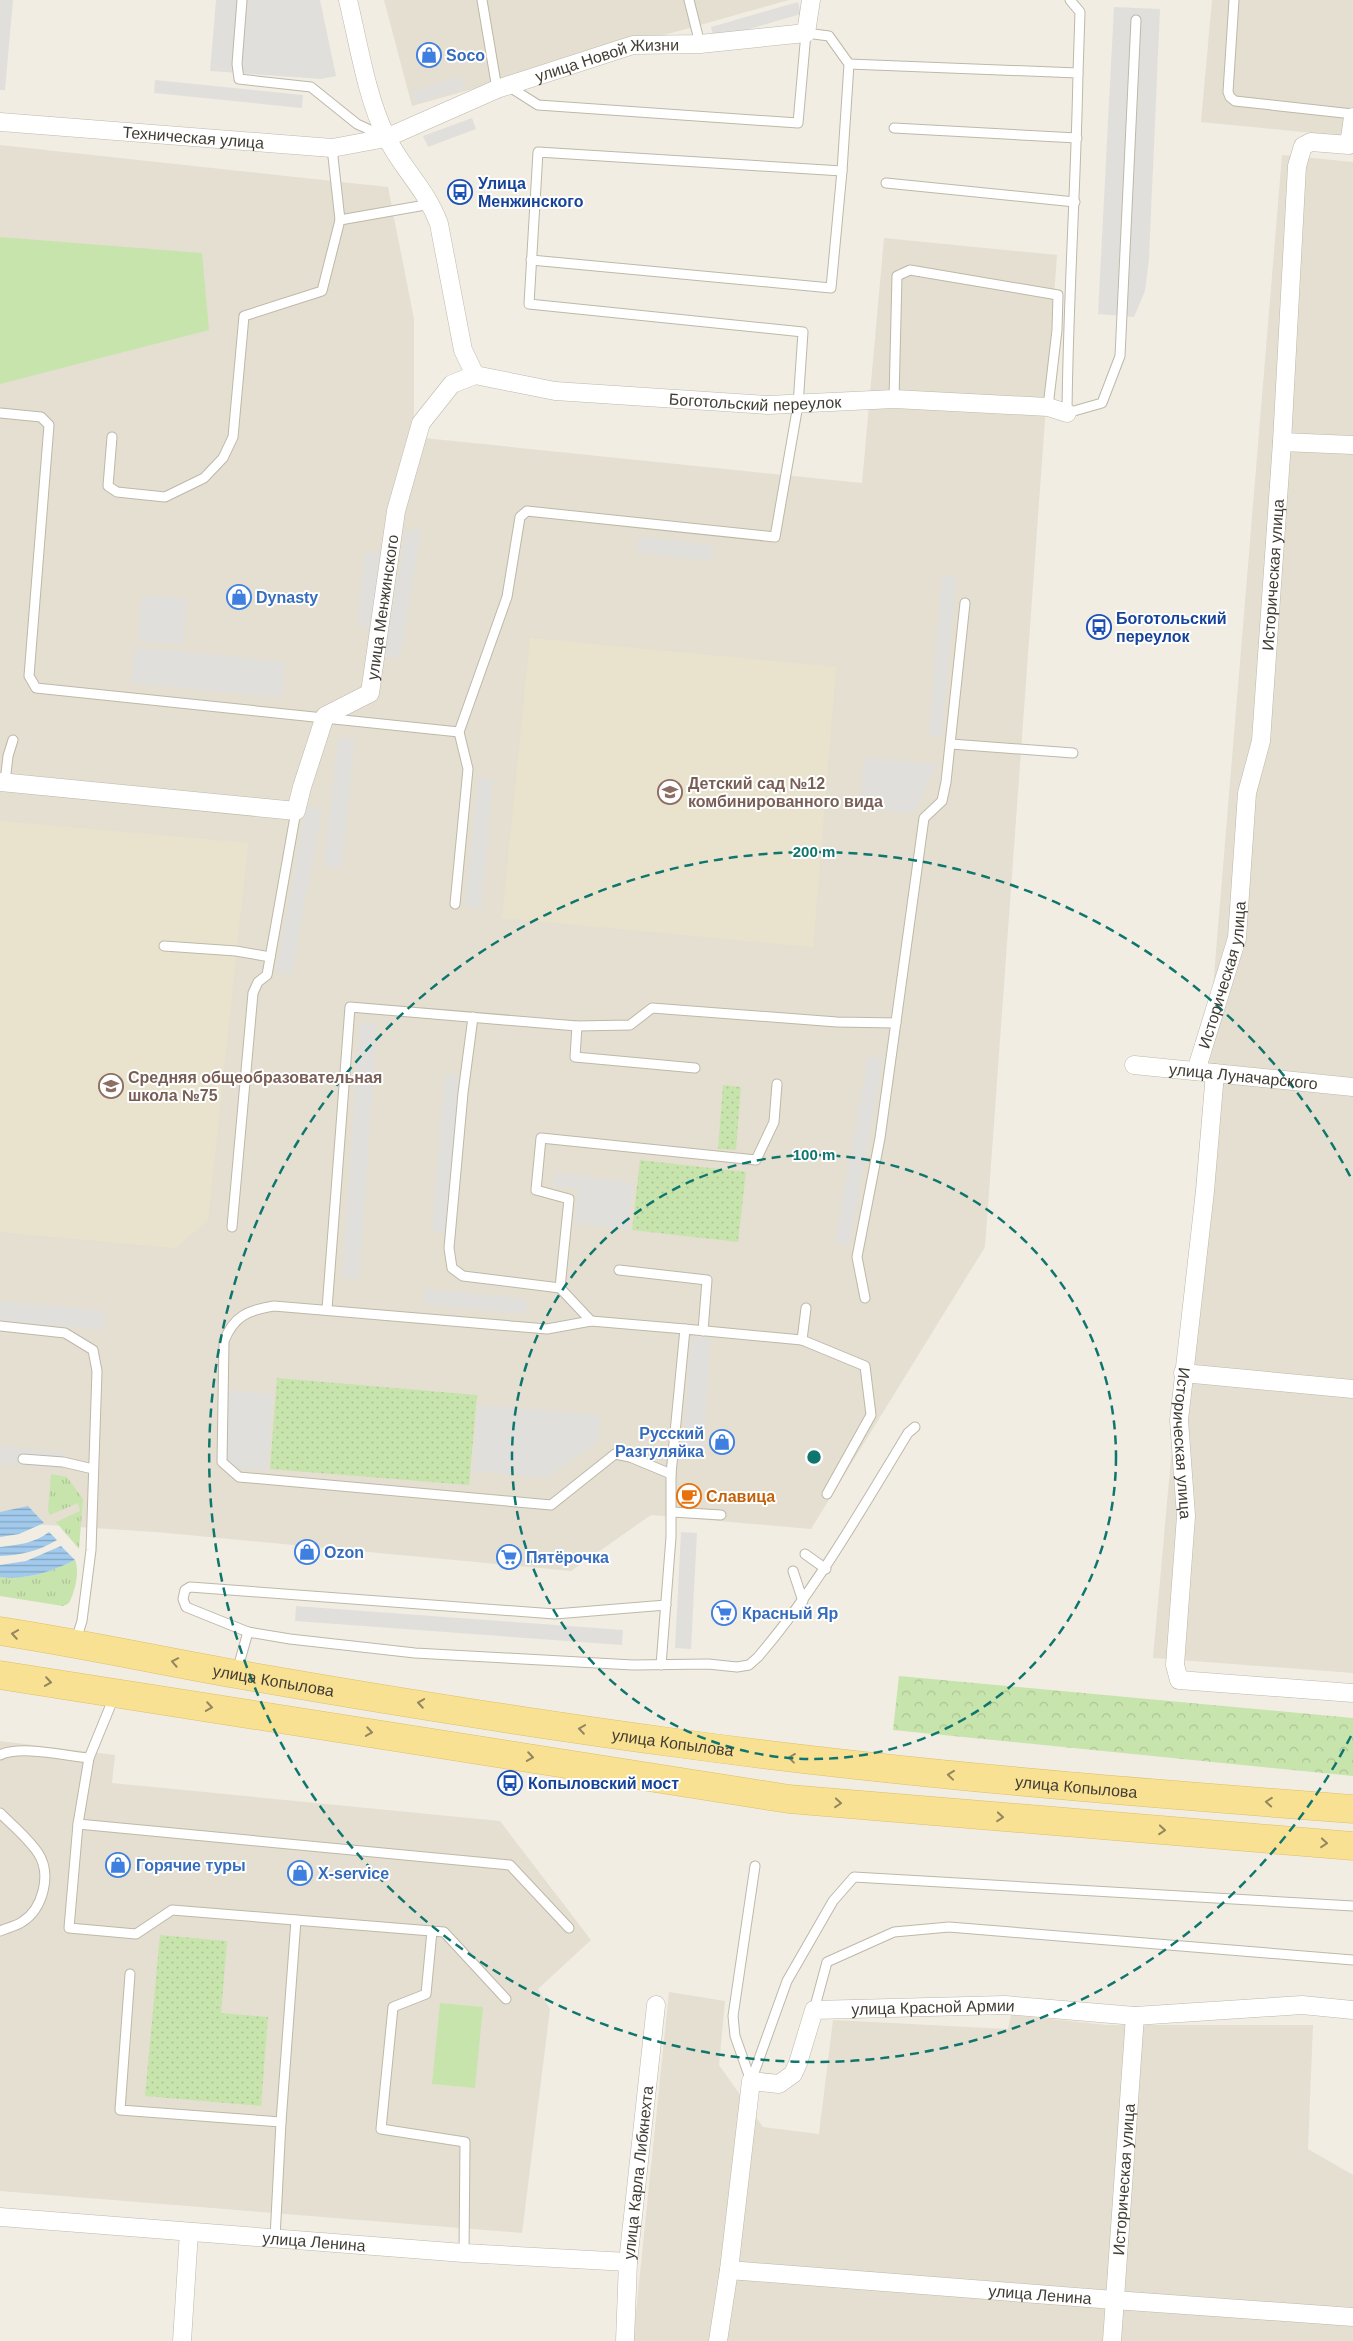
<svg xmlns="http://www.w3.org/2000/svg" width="1353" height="2341" font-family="Arial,sans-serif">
<defs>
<pattern id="grass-tufts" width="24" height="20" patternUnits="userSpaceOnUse" patternTransform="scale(1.25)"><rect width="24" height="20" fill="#c8e4ad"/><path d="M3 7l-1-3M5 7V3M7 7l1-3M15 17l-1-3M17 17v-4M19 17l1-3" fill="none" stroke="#adc495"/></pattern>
<pattern id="forest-crowns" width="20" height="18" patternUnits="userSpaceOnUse" patternTransform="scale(1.25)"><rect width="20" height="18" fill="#c8e4ad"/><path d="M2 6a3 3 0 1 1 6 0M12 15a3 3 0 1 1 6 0" fill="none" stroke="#adc495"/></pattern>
<pattern id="park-dots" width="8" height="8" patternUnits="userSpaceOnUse" patternTransform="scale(1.25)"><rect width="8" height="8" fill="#c8e4ad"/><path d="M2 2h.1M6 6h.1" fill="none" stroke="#adc495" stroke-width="1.8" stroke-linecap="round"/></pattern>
<pattern id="water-rules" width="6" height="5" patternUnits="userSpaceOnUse" patternTransform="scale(1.25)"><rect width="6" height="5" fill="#a1caec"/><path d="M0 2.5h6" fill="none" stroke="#85a5c0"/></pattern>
</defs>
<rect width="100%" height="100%" fill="#f1ede3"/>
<g fill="#e4dfd1">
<polygon points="384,0 789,0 412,106"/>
<polygon points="1212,0 1353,0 1353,137 1201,122"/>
<polygon points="0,145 388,187 414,319 414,437 862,483 884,238 1057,255 985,1247 811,1529 651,1515 571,1571 156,1532 0,1522"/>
<polygon points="1282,155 1353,162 1353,1673 1153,1658 1207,1060"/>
<polygon points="0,1741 115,1755 112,1783 500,1821 591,1940 538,1989 550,2009 522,2233 0,2191"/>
<polygon points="669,1992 725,2001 719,2065 763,2127 819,2134 833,2020 1008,2029 1011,2015 1107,2025 1313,2025 1308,2149 1353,2175 1353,2341 633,2341"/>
</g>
<g fill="#e9e3cd">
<polygon points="530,638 836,667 813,947 502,918"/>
<polygon points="0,821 248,843 208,1220 176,1248 0,1232"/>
</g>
<g fill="url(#grass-tufts)">
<polygon points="51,1474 67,1477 83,1499 79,1549 56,1522 80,1511 78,1503 50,1515 48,1511"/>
<path d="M 75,1560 C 80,1572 75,1592 69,1603 L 63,1606 L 0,1596 L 0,1577 C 27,1580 51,1572 75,1560 Z"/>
</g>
<polygon fill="url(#forest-crowns)" points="899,1676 1353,1718 1353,1776 893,1730"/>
<g fill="url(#park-dots)">
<polygon points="723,1085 741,1087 736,1150 718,1149"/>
<polygon points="640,1160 746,1172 738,1242 632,1230"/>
<polygon points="277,1378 477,1395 469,1485 270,1469"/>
<polygon points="160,1935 227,1941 221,2013 268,2017 261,2106 145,2096"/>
</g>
<g fill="#c8e4ad">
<polygon points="0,237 202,253 209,330 0,384"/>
<polygon points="440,2003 483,2007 475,2088 432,2084"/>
</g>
<g fill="#e1dfdc">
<polygon points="0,0 13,0 5,90 0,90"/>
<polygon points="216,0 320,0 336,76 321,79 210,71"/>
<polygon points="798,2 801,14 714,39 711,27"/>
<polygon points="1114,7 1160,9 1149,259 1145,291 1134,317 1098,314"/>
<polygon points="461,76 465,88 416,103 412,91"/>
<polygon points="155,80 303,95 302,108 154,93"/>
<polygon points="472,118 476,129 428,147 423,136"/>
<polygon points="406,529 421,531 400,658 385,656"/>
<polygon points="639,537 714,545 712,561 637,552"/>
<polygon points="365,552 381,553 374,628 358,626"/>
<polygon points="942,576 956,577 942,736 929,735"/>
<polygon points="142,595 187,599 183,645 138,641"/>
<polygon points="135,647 285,662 282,698 131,683"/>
<polygon points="338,738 355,739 341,868 324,866"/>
<polygon points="864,758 937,764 914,813 860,809"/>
<polygon points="478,778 493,779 481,908 465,906"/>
<polygon points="306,806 322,809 291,975 276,973"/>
<polygon points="360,1023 377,1024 359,1279 342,1278"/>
<polygon points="868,1056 883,1060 849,1246 835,1243"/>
<polygon points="445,1074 459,1075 446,1232 432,1231"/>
<polygon points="555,1173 633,1183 628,1230 574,1223 578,1189 553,1186"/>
<polygon points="424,1289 527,1299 526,1314 422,1304"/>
<polygon points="0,1301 104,1311 103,1330 0,1320"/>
<polygon points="691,1336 710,1338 703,1452 683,1450"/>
<polygon points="224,1390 273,1394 267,1471 218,1467"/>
<polygon points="478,1405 600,1415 598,1441 546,1478 472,1471"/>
<polygon points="0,1446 64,1453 63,1469 0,1463"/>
<polygon points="681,1532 697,1533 691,1649 675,1648"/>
<polygon points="296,1606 623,1630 622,1645 295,1621"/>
</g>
<g fill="url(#water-rules)">
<polygon points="28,1506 44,1523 19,1534 0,1537 0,1512"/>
<path d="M 49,1532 L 57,1540 C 39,1551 21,1555 0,1556 L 0,1547 C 18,1545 35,1543 49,1532 Z"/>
<path d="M 61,1546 L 75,1560 C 51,1572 27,1580 0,1577 L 0,1565 L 26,1561 Z"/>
</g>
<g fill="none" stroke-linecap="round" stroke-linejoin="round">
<defs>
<g id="service">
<polyline points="242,0 237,64 239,79 311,87 357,124 383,136"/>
<polyline points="482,0 497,89"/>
<polyline points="689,0 700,44"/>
<polyline points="1070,0 1080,12 1078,73"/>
<polyline points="1234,0 1228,92 1230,97 1235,101 1353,114"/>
<path d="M 849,64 L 1078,73 C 1076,186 1068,300 1067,413 L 1102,403 L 1120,356 L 1136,20"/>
<polyline points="508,86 538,105 798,123 806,33 829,36 849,64 842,171 831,288 531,260"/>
<polyline points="894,128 1077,138"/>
<polyline points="332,148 340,220"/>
<polyline points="886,183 1075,202"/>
<polyline points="894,399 897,276 910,270 1058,295 1057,330 1048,407"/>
<polyline points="0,413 41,417 49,425 29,676 36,688 459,732"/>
<polyline points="112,437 108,486 117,492 165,497 204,478 223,458 233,437 244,316 322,291 340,220 431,204"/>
<polyline points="951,744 1073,753"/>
<polyline points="5,782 8,756 13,740"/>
<polyline points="455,904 468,769 459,732 507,597 520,517 527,511 775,537 798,405 803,332 529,304 538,152 842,171"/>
<polyline points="164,946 236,951 270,957"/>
<polyline points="473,1017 463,1093 449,1248 452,1268 463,1276 560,1288 591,1321"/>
<polyline points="577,1026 575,1057 695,1068"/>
<polyline points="232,1227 253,993 258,982 267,975 296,811"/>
<polyline points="619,1270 707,1280 703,1331"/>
<polyline points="560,1288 569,1199 536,1190 541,1138 756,1160 774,1122 777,1084"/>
<polyline points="865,1298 857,1257 880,1138 924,818 942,801 946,782 965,603"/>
<polyline points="327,1309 350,1007 577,1026 630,1025 652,1008 837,1022 896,1023"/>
<polyline points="0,1326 65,1333 93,1350 97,1371 91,1550 82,1621 76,1640"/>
<polyline points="802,1340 865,1366 871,1415 827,1494"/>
<polyline points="23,1459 63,1462 93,1469"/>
<path d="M 671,1474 L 630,1457 L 615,1454 L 551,1505 L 239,1477 L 222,1462 L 224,1341 C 234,1316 248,1310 274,1306 L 547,1329 L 591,1321 L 685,1329"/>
<polyline points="672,1512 721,1515"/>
<polyline points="805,1554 826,1569"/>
<polyline points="793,1571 803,1601"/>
<polyline points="248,1632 186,1607 183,1599 185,1590 190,1587 555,1614 666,1605"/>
<polyline points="661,1665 671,1537 671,1474 685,1329 802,1340 806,1308"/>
<path d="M 237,1671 L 248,1632 L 290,1639 L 415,1653 L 633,1665 L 708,1664 L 737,1667 L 749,1665 L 758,1657 C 817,1588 861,1510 908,1433 L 915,1427"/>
<polyline points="114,1697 89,1758 78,1824 69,1928 136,1934 172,1910 444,1932 506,1999"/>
<path d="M 0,1755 C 20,1745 66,1756 89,1758"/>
<path d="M 0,1813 C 12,1825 28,1838 38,1853 C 52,1874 43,1909 22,1922 C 16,1926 7,1928 0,1931"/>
<polyline points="78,1824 510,1865 569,1928"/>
<polyline points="755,1866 733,2016 735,2036 751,2081 787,1981 833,1901 854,1877 1353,1906"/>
<polyline points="432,1931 426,1994 393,2007 381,2129 465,2142 464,2253"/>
<polyline points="130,1974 120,2110 281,2122 275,2238"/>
<polyline points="814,2010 827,1962 894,1932 949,1927 1353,1960"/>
<polyline points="281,2122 296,1920"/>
</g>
<g id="minor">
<path d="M 348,0 C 358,41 367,99 386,136 C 401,168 426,188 439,224 L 463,350 L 475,375"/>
<path id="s1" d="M 0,122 L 332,148 L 386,138 L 497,89 L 633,45 L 700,44 L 806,33 L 811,0"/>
<path id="s2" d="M 475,375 L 555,391 L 768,405 L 894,399 L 1048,407 L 1067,413"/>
<polyline points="1282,442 1353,445"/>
<path id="s3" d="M 0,782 L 296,811 L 302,787 L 325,716 L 370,693 L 396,511 L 421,423 L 452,384 L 475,375"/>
<path id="s4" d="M 1134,1065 L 1353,1087"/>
<path id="s5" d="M 1196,1071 L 1237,938 L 1247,793 L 1261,741 L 1282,442 L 1297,166 L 1303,146 L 1311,142 L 1349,145 L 1353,117"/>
<path id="s6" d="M 1215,1073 L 1205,1191 L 1179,1420 L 1186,1516 L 1175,1665 L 1179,1680 L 1353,1693"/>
<polyline points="1183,1373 1353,1389"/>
<path id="s7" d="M 0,2217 L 464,2253 L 628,2262"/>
<path id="s8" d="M 729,2270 L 1114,2300 L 1353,2317"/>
<polyline points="182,2341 189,2232"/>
<path id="s9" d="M 625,2341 L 628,2262 L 656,2005"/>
<path id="s10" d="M 718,2341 L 729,2270 L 751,2081 L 779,2084 L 793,2074 L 798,2063 L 814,2010 L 1005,2005 L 1135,2016 L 1302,2005 L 1353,2010"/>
<path id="s11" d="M 1112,2341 L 1135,2016"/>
</g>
<g id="primary">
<path id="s12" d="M 0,1631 C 79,1643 157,1660 236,1674 C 385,1700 534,1724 684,1744 C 906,1774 1129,1792 1353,1809"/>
<polyline points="0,1675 789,1799 1353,1846"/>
</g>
</defs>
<use href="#service" stroke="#beb8a9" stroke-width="11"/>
<use href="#minor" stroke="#beb8a9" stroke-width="19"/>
<use href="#primary" stroke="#ddbf65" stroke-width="29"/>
<use href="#service" stroke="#fff" stroke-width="9"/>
<use href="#minor" stroke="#fff" stroke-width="18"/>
<use href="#primary" stroke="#f9e194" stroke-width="28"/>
</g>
<defs><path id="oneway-chevron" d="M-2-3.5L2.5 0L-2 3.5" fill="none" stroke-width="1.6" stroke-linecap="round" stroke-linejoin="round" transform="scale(1.25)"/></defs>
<g stroke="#94875f">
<use href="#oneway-chevron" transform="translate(15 1634) rotate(-171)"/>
<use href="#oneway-chevron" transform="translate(175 1662) rotate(-169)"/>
<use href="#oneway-chevron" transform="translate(48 1682) rotate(8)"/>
<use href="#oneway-chevron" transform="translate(421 1703) rotate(-171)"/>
<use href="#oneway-chevron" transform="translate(209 1707) rotate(9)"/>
<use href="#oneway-chevron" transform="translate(582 1729) rotate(-172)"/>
<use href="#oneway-chevron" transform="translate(369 1732) rotate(9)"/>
<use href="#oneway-chevron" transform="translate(530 1757) rotate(9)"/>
<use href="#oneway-chevron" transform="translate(792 1758) rotate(-173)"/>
<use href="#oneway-chevron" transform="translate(951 1775) rotate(-174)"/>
<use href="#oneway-chevron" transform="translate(1269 1802) rotate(-176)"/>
<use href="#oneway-chevron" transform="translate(838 1803) rotate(5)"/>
<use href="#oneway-chevron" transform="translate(1000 1817) rotate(5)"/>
<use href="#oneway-chevron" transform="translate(1162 1830) rotate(5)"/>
<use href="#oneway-chevron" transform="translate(1324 1843) rotate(5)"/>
</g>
<g fill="none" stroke="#0f766e" stroke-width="2.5" stroke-dasharray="9 6">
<circle cx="814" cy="1457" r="302"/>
<path d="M1351 1736A605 605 0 1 1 1351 1178"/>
</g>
<defs>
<symbol id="shop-ring" viewBox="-11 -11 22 22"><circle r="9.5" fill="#fff" stroke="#3f7fe0" stroke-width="1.5"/><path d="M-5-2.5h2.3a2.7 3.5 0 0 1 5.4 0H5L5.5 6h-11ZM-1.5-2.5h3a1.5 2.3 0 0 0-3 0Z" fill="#3f7fe0"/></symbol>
<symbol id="bus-ring" viewBox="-11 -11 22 22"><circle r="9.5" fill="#fff" stroke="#1a4fb4" stroke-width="1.5"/><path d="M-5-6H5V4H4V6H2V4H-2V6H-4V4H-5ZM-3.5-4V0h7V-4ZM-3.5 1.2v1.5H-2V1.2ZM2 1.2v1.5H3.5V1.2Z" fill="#1a4fb4"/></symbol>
<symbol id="school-ring" viewBox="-11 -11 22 22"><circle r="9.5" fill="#fff" stroke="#8d6e63" stroke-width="1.5"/><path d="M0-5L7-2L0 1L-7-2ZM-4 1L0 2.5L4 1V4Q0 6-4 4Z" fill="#8d6e63"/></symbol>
<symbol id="cafe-ring" viewBox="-11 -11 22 22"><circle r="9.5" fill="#fff" stroke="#e8710a" stroke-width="1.5"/><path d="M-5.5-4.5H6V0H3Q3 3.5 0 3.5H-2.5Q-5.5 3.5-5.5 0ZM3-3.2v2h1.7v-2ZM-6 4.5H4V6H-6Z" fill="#e8710a"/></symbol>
<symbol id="supermarket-ring" viewBox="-11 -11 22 22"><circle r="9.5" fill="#fff" stroke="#3f7fe0" stroke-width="1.5"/><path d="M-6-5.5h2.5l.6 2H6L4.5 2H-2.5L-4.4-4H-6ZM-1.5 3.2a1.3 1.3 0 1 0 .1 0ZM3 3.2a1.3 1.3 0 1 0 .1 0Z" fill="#3f7fe0"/></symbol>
</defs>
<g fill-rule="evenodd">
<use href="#shop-ring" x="415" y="41" width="28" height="28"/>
<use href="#bus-ring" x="446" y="178" width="28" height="28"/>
<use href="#shop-ring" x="225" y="583" width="28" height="28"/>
<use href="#bus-ring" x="1085" y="613" width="28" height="28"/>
<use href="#school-ring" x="656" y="778" width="28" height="28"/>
<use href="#school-ring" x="97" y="1072" width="28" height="28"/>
<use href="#shop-ring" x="708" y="1428" width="28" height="28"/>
<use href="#cafe-ring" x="675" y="1482" width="28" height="28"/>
<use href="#shop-ring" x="293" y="1538" width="28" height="28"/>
<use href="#supermarket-ring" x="495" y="1543" width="28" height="28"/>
<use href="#supermarket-ring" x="710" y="1599" width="28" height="28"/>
<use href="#bus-ring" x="496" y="1769" width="28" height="28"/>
<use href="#shop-ring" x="104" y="1851" width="28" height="28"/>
<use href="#shop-ring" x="286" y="1859" width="28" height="28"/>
</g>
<g text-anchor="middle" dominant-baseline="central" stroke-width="4" stroke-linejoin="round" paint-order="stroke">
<g font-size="16" font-weight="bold" fill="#366cbe" stroke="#fff" text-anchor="start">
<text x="446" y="55">Soco</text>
<text x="256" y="597">Dynasty</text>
<text x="704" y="1433" text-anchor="end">Русский<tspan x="704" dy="18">Разгуляйка</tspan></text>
<text x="324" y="1552">Ozon</text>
<text x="526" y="1557">Пятёрочка</text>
<text x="742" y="1613">Красный Яр</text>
<text x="136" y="1865">Горячие туры</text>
<text x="318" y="1873">X-service</text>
</g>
<g font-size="16" fill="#423d34" stroke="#fff">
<text stroke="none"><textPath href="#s1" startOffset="624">улица Новой Жизни</textPath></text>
<text stroke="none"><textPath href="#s1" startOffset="194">Техническая улица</textPath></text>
<text stroke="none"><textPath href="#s2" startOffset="282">Боготольский переулок</textPath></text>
<text stroke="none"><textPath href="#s5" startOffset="505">Историческая улица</textPath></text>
<text stroke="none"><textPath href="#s3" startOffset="534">улица Менжинского</textPath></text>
<text stroke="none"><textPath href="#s5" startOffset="100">Историческая улица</textPath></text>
<text stroke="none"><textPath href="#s4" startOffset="110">улица Луначарского</textPath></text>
<text stroke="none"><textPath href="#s6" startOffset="372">Историческая улица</textPath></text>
<text stroke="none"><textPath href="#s12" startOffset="278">улица Копылова</textPath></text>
<text stroke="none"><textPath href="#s12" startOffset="682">улица Копылова</textPath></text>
<text stroke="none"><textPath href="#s12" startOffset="1088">улица Копылова</textPath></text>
<text stroke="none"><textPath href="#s10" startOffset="494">улица Красной Армии</textPath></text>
<text stroke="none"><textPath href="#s9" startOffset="169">улица Карла Либкнехта</textPath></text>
<text stroke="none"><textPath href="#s11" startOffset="162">Историческая улица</textPath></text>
<text stroke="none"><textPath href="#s7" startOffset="315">улица Ленина</textPath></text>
<text stroke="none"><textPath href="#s8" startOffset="312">улица Ленина</textPath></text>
</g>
<g font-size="16" font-weight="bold" fill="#164399" stroke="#fff" text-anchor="start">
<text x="478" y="183">Улица<tspan x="478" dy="18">Менжинского</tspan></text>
<text x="1116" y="618">Боготольский<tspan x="1116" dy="18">переулок</tspan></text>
<text x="528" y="1783">Копыловский мост</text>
</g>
<g font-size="16" font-weight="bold" fill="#785e54" stroke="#fff" text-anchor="start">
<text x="688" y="783">Детский сад №12<tspan x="688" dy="18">комбинированного вида</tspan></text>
<text x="128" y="1077">Средняя общеобразовательная<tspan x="128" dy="18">школа №75</tspan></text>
</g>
<g font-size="16" font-weight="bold" fill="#c56008" stroke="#fff" text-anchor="start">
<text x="706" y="1496">Славица</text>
</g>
</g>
<circle cx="814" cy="1457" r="8" fill="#0f766e" stroke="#fff" stroke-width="2.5"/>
<g font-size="15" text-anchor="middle" font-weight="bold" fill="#0f766e" stroke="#fff" stroke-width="4" stroke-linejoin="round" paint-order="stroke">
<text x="814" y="857">200 m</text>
<text x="814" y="1160">100 m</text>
</g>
</svg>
